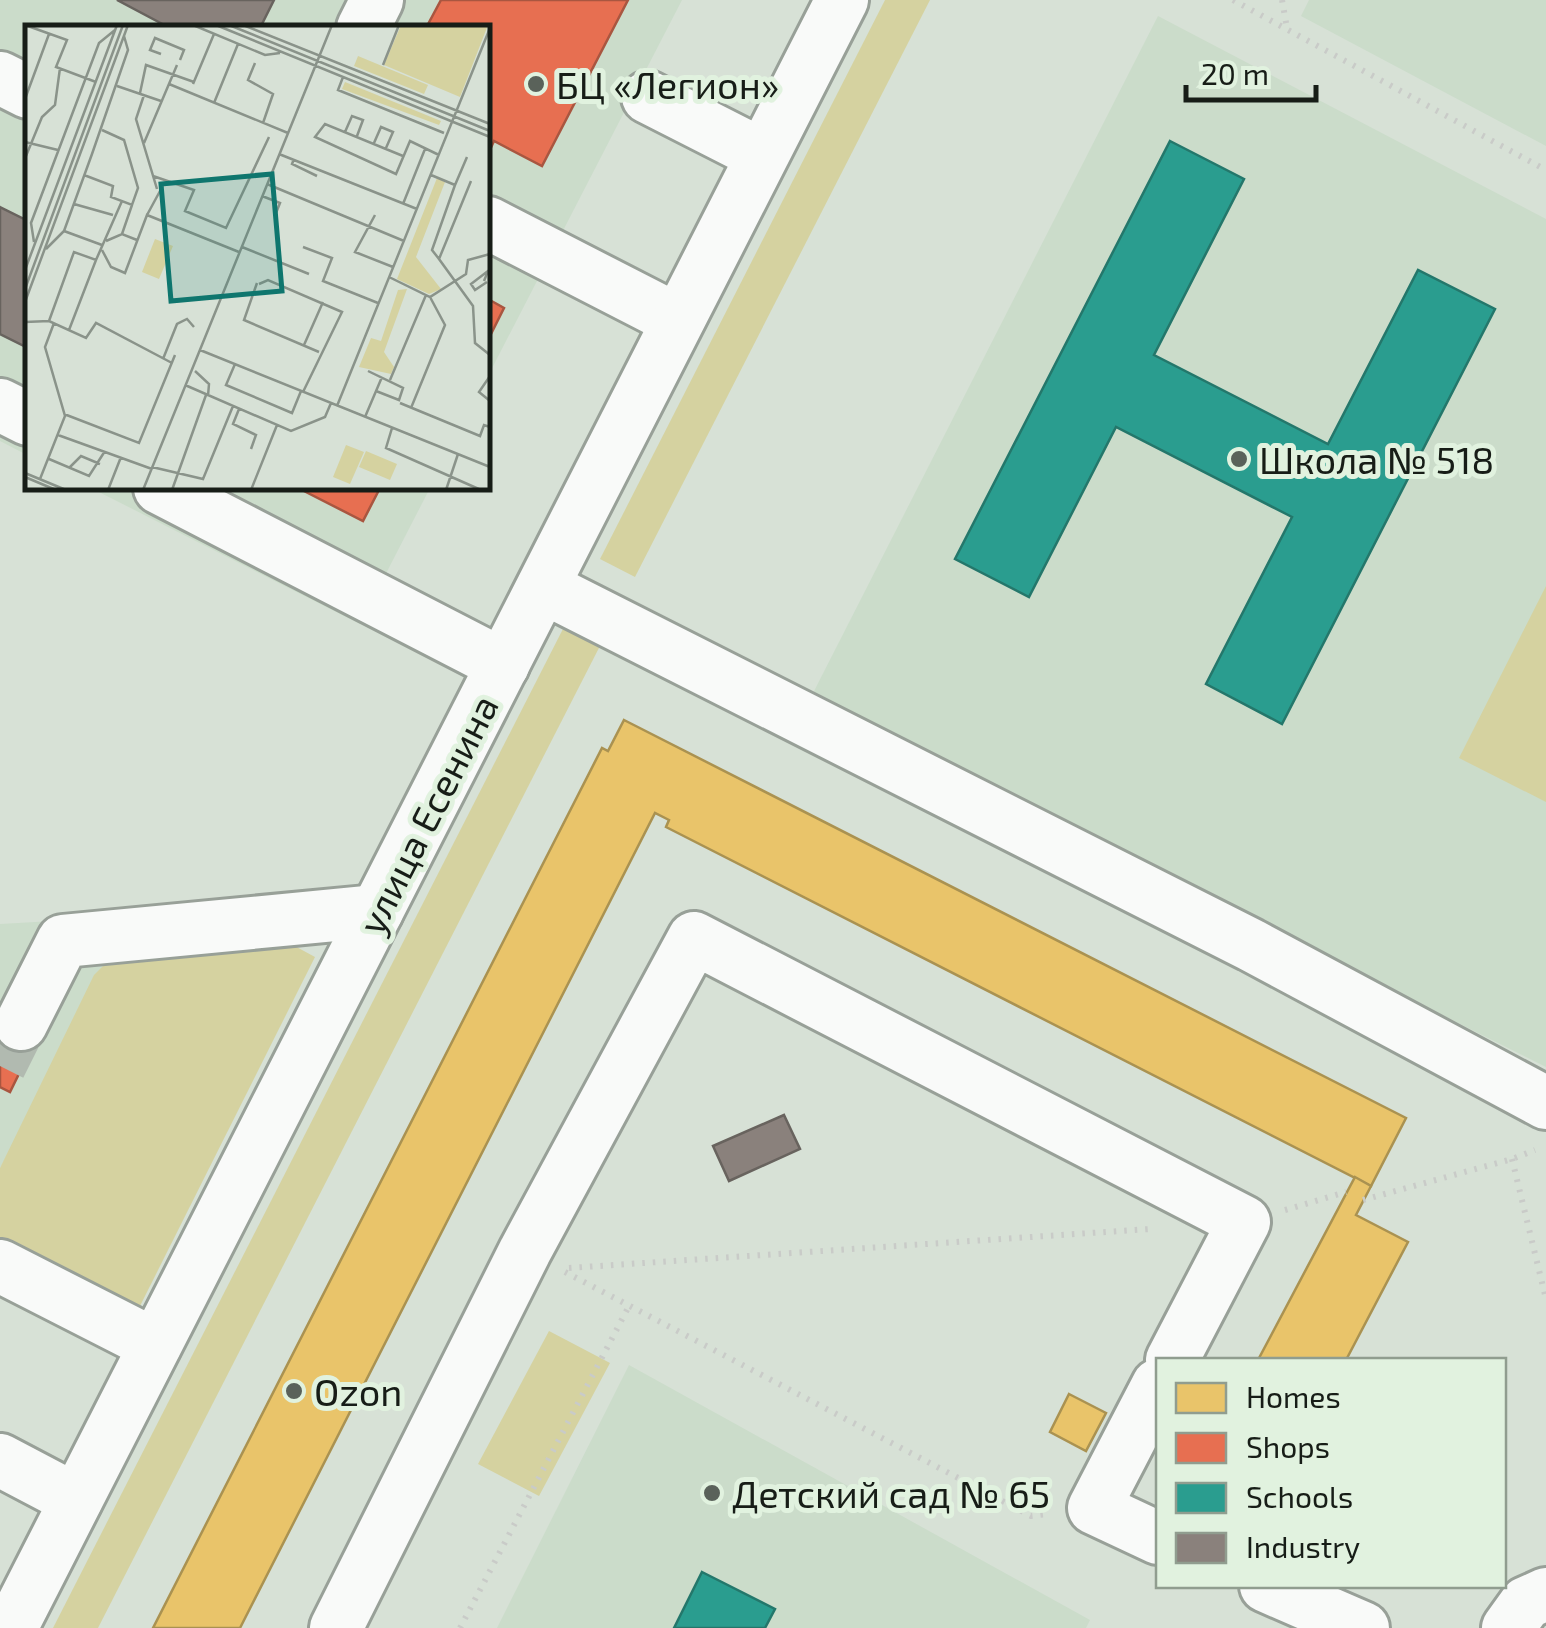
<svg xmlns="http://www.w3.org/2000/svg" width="1546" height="1628" font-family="'Exo 2',sans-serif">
<rect width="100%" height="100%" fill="#d7e1d6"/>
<g fill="#cbdcca">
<polygon points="0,0 682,0 488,376 488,28 28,28 27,455 0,441"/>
<polygon points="1309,0 1546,0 1546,146 1301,16"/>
<polygon points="1158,16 1546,219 1546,1067 810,699"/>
<polygon points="91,488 430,488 360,624"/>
<polygon points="88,919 116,953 0,1168 0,924"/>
<polygon points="629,1365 1090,1620 1086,1628 497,1628"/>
</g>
<g fill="#d5d2a0">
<polygon points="885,0 930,0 635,577 600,559"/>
<polygon points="1546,586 1546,802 1459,758"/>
<polygon points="566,623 602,642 98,1628 53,1628"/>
<polygon points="291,944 315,957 138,1310 0,1243 0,1168 94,975 116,953"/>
<polygon points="549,1331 610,1363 539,1496 478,1464"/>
</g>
<g fill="#e9c46a" stroke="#aa9251" stroke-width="2.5">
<polygon points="624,720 1406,1118 1371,1186 666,827 669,820 655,813 240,1628 153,1628 602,748 608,751"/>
<polygon points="1355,1177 1371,1186 1356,1215 1408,1242 1346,1360 1258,1360"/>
<polygon points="1069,1394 1106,1413 1086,1451 1050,1432"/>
</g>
<g fill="#e76f51" stroke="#a95640" stroke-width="2.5">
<polygon points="441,0 628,0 542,166 494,141 488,154 488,28 426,28"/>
<polygon points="488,299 504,308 488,340"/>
<polygon points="298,488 380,488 363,521"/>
<polygon points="0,1014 39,1033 10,1092 0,1087"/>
</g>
<g fill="#2a9d8f" stroke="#24776b" stroke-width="2.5">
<polygon points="1170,141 1244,179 1154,355 1328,444 1418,270 1495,309 1282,724 1206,684 1292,517 1116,427 1029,597 955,559"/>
<polygon points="702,1572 775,1609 765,1628 674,1628"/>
</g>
<g fill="#8a817c" stroke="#68635e" stroke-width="2.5">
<polygon points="117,0 274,0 260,28 170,28"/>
<polygon points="0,207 28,221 28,348 0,334"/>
<polygon points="784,1115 800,1149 729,1181 713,1146"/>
</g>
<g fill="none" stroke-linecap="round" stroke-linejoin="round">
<polyline stroke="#b1bab0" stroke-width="52" stroke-dasharray="52 26" stroke-linecap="butt" points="0,1066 21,1024"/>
<defs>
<g id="minor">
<polyline points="363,28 377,0"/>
<polyline points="0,78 28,92"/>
<polyline points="648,97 762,155"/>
<polyline points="488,223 677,320"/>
<polyline points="0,405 28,419"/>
<polyline points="160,488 503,665"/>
<polyline points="543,587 1251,945 1546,1103"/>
<polyline points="21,1024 63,941 377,911"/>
<polyline points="0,1266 155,1345"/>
<polyline points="1158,1385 1094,1508 1158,1538"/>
<polyline points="0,1460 76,1500"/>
<polyline points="1266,1586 1363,1628"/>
<polyline points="11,1628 842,0"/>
<polyline points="336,1628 525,1251 694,938 1244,1222 1172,1360"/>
<polyline points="1508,1628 1526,1603 1546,1594"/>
</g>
</defs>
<use href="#minor" stroke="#98a098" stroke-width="58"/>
<g stroke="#c9cbc8" stroke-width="6" stroke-dasharray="2.5 8" stroke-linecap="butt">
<polyline points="1233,0 1546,170"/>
<polyline points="1282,0 1287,28"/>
<polyline points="1512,1159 1546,1299"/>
<polyline points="1363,1200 1512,1159 1535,1150"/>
<polyline points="1285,1210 1346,1192"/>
<polyline points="569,1268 1150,1229"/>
<polyline points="565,1272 1031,1516 1048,1514"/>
<polyline points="460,1628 629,1306"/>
</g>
<use href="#minor" stroke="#f9faf9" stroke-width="52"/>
</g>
<g fill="#5a625a" stroke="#e1f2df" stroke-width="4">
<circle cx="536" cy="84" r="10"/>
<circle cx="1239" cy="459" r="10"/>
<circle cx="294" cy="1391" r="10"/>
<circle cx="712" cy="1493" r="10"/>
</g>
<g text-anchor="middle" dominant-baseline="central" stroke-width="10" stroke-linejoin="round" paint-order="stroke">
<g font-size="38" fill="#171d17" stroke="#e1f2df" text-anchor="start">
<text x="556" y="84">БЦ «Легион»</text>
<text x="1259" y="459">Школа № 518</text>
<text x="314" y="1391">Ozon</text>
<text x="732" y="1493">Детский сад № 65</text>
</g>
<g font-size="38" fill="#171d17" stroke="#e1f2df">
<text transform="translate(427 814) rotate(-63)">улица Есенина</text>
</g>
</g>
<g transform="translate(25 25)">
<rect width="465" height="465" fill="#d7e1d6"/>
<path d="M 376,0 L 463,0 L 435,72 L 359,40 ZM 333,31 L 403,60 L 399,69 L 329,41 ZM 320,57 L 416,96 L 414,100 L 317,64 ZM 412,153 L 420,157 L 391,232 L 416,264 L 404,269 L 372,254 ZM 130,214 L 148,221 L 134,254 L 117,247 ZM 382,264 L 359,327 L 369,342 L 366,349 L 334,342 L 346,313 L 356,316 L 373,265 ZM 321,420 L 339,427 L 325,459 L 308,452 ZM 341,426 L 372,439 L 365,455 L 334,442 Z" fill="#d5d2a0"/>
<path fill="none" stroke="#8a938a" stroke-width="2.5" d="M 0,0 L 42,15 L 31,42 L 71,57M 168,0 L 240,30 L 255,28M 191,0 L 465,112M 204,0 L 465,106M 218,0 L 465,99M 136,29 L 125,25 L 130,13 L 159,25 L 155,35M 230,38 L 223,55 L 248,69 L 238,98M 358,40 L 374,0M 318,52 L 313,65 L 419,108M 144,59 L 263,108M 168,59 L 189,9M 92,61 L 136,76M 115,68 L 121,40 L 169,57M 119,70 L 111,94 L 132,164M 0,74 L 24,9M 189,78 L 213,19M 320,107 L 327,91 L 338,95 L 332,111M 0,117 L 33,125M 119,118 L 152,40M 349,118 L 356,102 L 368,107 L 361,123M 254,129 L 392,184M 1,131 L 17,92 L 30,80 L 35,43M 378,131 L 300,99 L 290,112 L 371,149 L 385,116 L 414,130M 269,134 L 267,139 L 292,151M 59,150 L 88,161 L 86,172 L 107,180 L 113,163 L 99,115 L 77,105M 406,150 L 430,160 L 442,132M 128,151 L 169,165 L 160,186 L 201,203 L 244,112M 446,156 L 414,234 L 448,281 L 450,318 L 465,330M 242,159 L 379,216M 237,171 L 255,178 L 251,188M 49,179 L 88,190M 378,179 L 400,124M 122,190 L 141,155M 350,190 L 330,227 L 368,242M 39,206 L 77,220M 97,209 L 107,180M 81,216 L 97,209 L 112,215M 9,217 L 6,198 L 74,18 L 90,5M 217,222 L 284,249M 278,222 L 307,233 L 298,256 L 353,278M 21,224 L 39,206 L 67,129 L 103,25 L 99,11M 77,225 L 86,242 L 100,248 L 122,190 L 214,227M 414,234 L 407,225 L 430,160M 0,245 L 92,0M 364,252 L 405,272 L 441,249 L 443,235 L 465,229M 459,256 L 463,246 L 446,259 L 450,265 L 462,257M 232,258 L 219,295 L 294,327M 234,259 L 243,255 L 317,287 L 278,367M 0,264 L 98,0M 0,277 L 103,0M 24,296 L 49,227 L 71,235 L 97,176M 0,297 L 24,296 L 61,313 L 71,298 L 147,338M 44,305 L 71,235M 279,320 L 298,277M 175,325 L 465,442M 138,334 L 152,299 L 162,294 L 169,302M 210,339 L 201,360 L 267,388 L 276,366M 170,346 L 184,359 L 183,371M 343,346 L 378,363 L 374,375 L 351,366M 465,351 L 454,367 L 465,376M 365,355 L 401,270M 160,360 L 266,406 L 300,392 L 306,378M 375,378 L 455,411 L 459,400 L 465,402M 312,381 L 465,3M 386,383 L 420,300 L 405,272M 214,384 L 208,399 L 231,410 L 226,424M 39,389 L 114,418 L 150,330M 340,392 L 357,352M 367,403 L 361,423 L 456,465M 33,410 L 127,444M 24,434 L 64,451 L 80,426M 127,442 L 178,454 L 208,381M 44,443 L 56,431 L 75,439M 0,448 L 41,465M 0,452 L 31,465M 15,454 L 40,391 L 20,322 L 29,298M 83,465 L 96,432M 118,465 L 307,0M 147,465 L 181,370M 226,465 L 252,400M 421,465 L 433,429"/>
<path fill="#0f766e" fill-opacity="0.15" stroke="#0f766e" stroke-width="5" d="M 247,149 L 257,266 L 146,276 L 136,159 Z"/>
<rect width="465" height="465" fill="none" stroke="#171d17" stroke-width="5"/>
</g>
<rect x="1156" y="1358" width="350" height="230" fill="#e1f2df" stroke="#909d8f" stroke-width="2.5"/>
<rect x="1176" y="1383" width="50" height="30" fill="#e9c46a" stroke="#909d8f" stroke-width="2.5"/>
<text x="1246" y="1408" font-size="30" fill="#171d17">Homes</text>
<rect x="1176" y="1433" width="50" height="30" fill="#e76f51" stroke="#909d8f" stroke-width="2.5"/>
<text x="1246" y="1458" font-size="30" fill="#171d17">Shops</text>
<rect x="1176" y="1483" width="50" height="30" fill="#2a9d8f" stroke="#909d8f" stroke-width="2.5"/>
<text x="1246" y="1508" font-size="30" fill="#171d17">Schools</text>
<rect x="1176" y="1533" width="50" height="30" fill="#8a817c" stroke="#909d8f" stroke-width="2.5"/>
<text x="1246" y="1558" font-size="30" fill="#171d17">Industry</text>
<path d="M1186 85v15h130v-15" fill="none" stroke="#171d17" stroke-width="5"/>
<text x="1201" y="85" font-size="30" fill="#171d17" stroke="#e1f2df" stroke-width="8" paint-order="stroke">20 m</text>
</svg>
